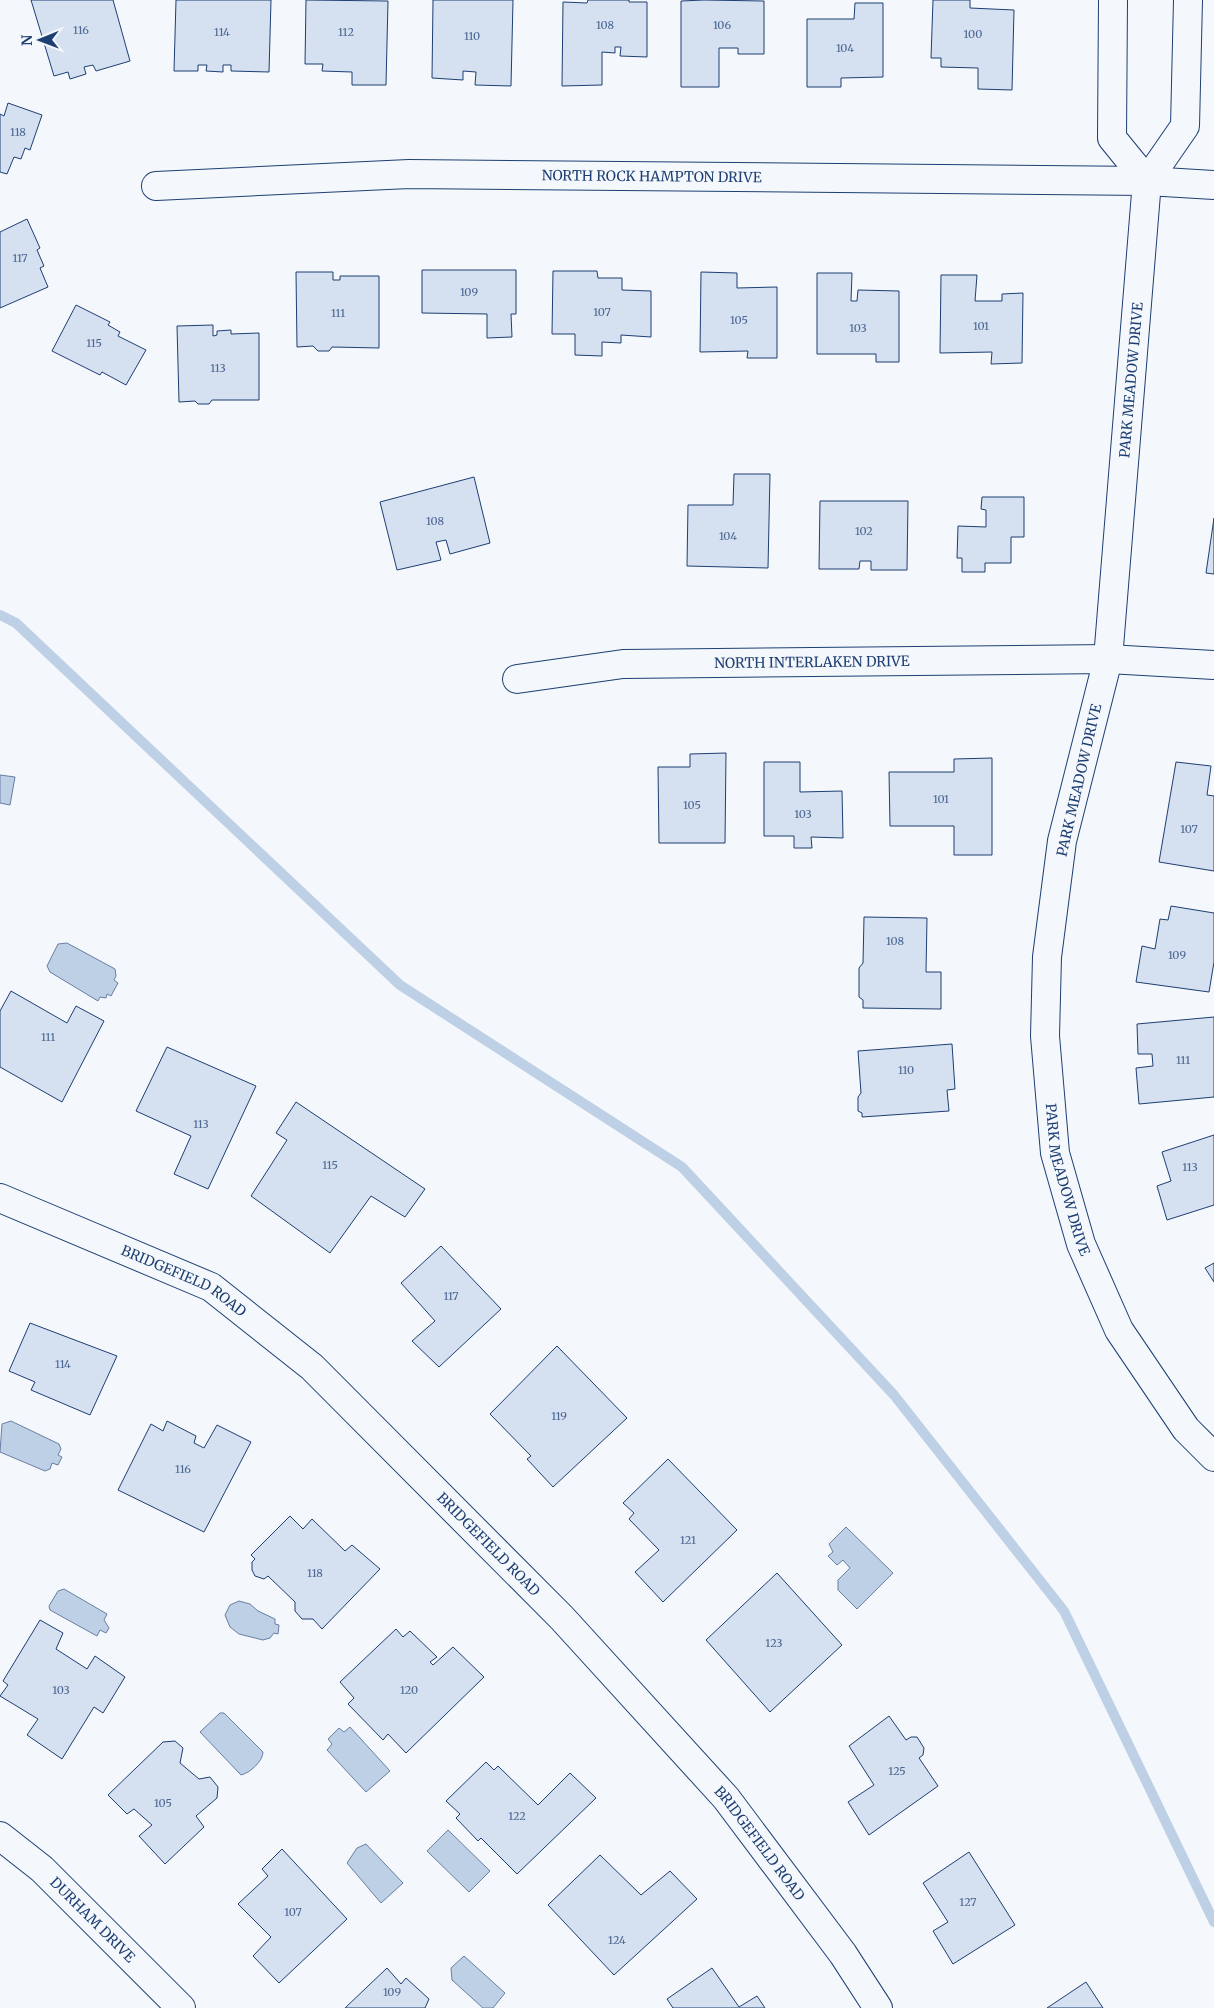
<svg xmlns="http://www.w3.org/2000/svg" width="1214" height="2008" font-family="Merriweather,serif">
<rect width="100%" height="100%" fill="#f4f7fb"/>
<g fill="#bed0e5" stroke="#687fa3">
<polygon points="0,775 15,777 10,805 0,803"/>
<polygon points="67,943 115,969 116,976 114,980 118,983 111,996 107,994 106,998 100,997 98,1001 50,972 47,966 58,944"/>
<polygon points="11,1421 59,1444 61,1449 58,1455 62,1457 58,1465 52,1463 50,1469 45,1471 0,1452 2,1424"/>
<polygon points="846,1527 893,1573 857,1609 838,1590 838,1580 850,1568 843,1560 837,1565 828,1556 833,1552 829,1544"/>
<polygon points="64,1589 107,1614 104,1620 109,1628 106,1633 100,1630 97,1636 50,1610 49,1606 58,1591"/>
<polygon points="239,1601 250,1604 258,1611 275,1619 275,1624 279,1625 278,1634 274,1633 270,1638 263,1640 239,1634 230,1627 225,1615 230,1605"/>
<path d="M 220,1713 L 224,1713 L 263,1752 C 263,1761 250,1773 241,1775 L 200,1732 Z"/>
<polygon points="350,1727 390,1771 366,1792 327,1750 332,1744 328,1739 339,1728 344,1732"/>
<polygon points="448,1830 490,1871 469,1892 427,1851"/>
<polygon points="366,1844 403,1883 381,1903 347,1863 357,1848"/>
<polygon points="464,1956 505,1993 493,2008 483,2008 452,1980 451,1968"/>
</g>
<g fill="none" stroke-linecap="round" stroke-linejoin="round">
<polyline stroke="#bed0e5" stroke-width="10" points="0,615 16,623 400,985 682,1167 894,1395 1064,1611 1214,1922"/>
</g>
<g fill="#d5e0f0" stroke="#1d3f73">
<polygon points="31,0 113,0 130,61 96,71 93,65 84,67 86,74 70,79 68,72 54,76"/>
<polygon points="176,0 271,0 269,72 231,71 231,65 223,65 223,72 206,71 207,65 198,65 198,71 174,71"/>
<polygon points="306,0 388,1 386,85 352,85 352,72 322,71 323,64 305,64"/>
<polygon points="433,0 513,0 511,86 475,85 476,72 463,71 463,80 432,78"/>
<polygon points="588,0 629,0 629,2 647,2 647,57 620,56 621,47 615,47 615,53 602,52 602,85 562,86 563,2 587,3"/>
<polygon points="704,0 764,1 764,54 738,54 738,48 719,48 719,87 681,87 681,1"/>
<polygon points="933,0 970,0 970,8 1014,10 1012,90 978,89 978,68 941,67 941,58 931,58"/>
<polygon points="855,3 883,3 883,77 841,78 841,87 807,87 807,19 854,19"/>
<polygon points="8,103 42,115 30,150 25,148 21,159 14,157 7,174 0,172 0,114 4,116"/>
<polygon points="27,219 40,248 37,250 44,266 40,268 48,287 0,308 0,232"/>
<polygon points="422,270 516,270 516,314 511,314 512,337 487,338 487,314 422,313"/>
<polygon points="553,271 597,271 598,278 622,278 622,290 651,291 651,337 621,335 621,343 602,342 602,356 575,355 575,334 552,334"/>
<polygon points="296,272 333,272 333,280 340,280 340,276 379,276 379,348 332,347 329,351 318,351 313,346 297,347"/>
<polygon points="701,272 737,273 737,288 777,287 777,358 747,358 748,351 700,352"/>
<polygon points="817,273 852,273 851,301 857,301 858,290 899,291 899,362 876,362 876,354 817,354"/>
<polygon points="941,275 977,275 975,301 1002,301 1002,294 1023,293 1022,363 991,364 992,352 940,353"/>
<polygon points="76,305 110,322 108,325 120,332 118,336 146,350 126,385 102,372 100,375 52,351"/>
<polygon points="213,325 213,336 217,335 217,331 231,330 231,334 259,333 259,400 212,400 209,404 198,404 195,401 179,402 177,326"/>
<polygon points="734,474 770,474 768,568 687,566 688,505 733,505"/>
<polygon points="474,477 490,543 450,554 446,540 436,542 441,560 397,570 380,502"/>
<polygon points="982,497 1024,497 1024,537 1011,537 1011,563 985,563 985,572 962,572 962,558 957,558 958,526 986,527 986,510 981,509"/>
<polygon points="820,501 908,501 907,570 871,570 871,561 860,561 859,569 819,569"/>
<polygon points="1214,518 1214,574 1206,573"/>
<polygon points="726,753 725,843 659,843 658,767 690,767 690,754"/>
<polygon points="992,758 992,855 954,855 954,826 890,826 889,772 954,772 954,759"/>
<polygon points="764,762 800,762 800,792 842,791 843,838 811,837 812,848 794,848 794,836 764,836"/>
<polygon points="1176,762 1211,766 1207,795 1214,796 1214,871 1159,862"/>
<polygon points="1171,906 1214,913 1214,962 1209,992 1136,982 1142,946 1155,949 1160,919 1168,920"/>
<polygon points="864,917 927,918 926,972 941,972 941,1009 863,1008 863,1000 859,997 859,968 863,963"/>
<polygon points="11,991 67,1023 76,1006 104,1021 62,1102 0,1067 0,1011"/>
<polygon points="1214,1017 1214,1097 1139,1104 1136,1068 1153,1066 1152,1054 1138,1054 1137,1024"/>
<polygon points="952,1044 955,1089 947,1090 949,1111 862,1117 862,1113 858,1111 858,1097 861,1093 858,1051"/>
<polygon points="167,1047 256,1086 208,1189 174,1174 191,1136 136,1111"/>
<polygon points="296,1102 425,1189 405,1217 371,1196 330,1253 251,1196 287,1140 276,1133"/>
<polygon points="1214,1135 1214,1205 1167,1220 1157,1186 1171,1181 1162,1152"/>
<polygon points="441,1246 501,1309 439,1367 412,1341 435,1321 401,1283"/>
<polygon points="1214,1263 1214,1282 1205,1268"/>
<polygon points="30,1323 117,1356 90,1415 31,1390 35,1382 9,1371"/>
<polygon points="557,1346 627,1418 553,1487 527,1459 531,1456 490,1414"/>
<polygon points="167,1421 196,1436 194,1443 204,1448 217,1425 251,1442 204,1532 118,1490 151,1424 163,1431"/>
<polygon points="668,1459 737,1530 663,1602 635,1572 659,1550 629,1519 634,1513 623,1503"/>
<polygon points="290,1516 303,1529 312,1519 345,1551 352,1545 380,1569 322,1629 313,1619 302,1619 295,1611 295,1602 268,1576 264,1579 255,1576 252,1570 252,1562 255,1559 251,1555"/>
<polygon points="777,1573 842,1645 770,1712 706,1640"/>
<polygon points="40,1620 63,1633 56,1649 87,1669 95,1656 125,1677 103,1713 94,1707 62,1759 27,1735 38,1719 0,1696 8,1685 3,1681"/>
<polygon points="396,1629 403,1637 410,1631 437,1657 430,1662 433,1665 453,1647 484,1677 406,1753 388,1734 383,1740 348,1704 354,1698 340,1682"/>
<polygon points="889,1716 906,1740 911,1737 917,1737 924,1748 923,1755 919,1758 938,1786 869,1835 848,1802 874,1785 849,1746"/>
<polygon points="175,1741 183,1748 180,1763 199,1779 210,1777 218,1787 217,1798 196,1816 204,1827 165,1864 139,1836 152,1825 134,1809 127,1814 108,1795 163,1742"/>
<polygon points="486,1762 494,1770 498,1766 538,1805 570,1773 596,1798 517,1874 481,1838 478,1841 456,1818 460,1814 446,1801"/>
<polygon points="282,1849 347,1919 279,1983 253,1956 271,1937 238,1904 268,1876 262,1869"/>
<polygon points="969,1852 1015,1925 953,1964 933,1931 948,1922 923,1883"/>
<polygon points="600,1855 641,1895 670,1871 697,1899 614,1975 548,1905"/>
<polygon points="387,1968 401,1984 406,1978 429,1999 425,2008 345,2008"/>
<polygon points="712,1968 739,2007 757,1996 765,2008 673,2008 667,1999"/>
<polygon points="1086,1982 1103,2008 1047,2008"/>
</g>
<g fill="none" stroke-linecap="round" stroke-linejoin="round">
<defs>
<g id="street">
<polyline points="1113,0 1112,138 1147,181"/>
<path id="s1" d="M 1188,0 L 1185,126 L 1147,181 L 1108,659 L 1062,841 L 1047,957 L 1045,1036 L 1055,1153 L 1081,1244 L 1119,1330 L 1186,1429 L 1214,1457"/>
<path id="s2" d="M 156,186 L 409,174 L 1147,181 L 1214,185"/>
<path id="s3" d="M 517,679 L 623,664 L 1108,659 L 1214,665"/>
<path id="s4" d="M 0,1198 L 211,1287 L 312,1367 L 562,1618 L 726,1798 L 843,1954 L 878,2008"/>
<path id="s5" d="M 0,1836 L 42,1869 L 181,2008"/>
</g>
</defs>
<use href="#street" stroke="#1d3f73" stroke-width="30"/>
<use href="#street" stroke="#f4f7fb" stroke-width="28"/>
</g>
<g text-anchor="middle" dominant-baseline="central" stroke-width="4" stroke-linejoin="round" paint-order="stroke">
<g font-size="11" fill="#4b6792">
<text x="605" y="25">108</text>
<text x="722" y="25">106</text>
<text x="81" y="30">116</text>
<text x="222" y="32">114</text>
<text x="346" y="32">112</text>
<text x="973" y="34">100</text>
<text x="472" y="36">110</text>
<text x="845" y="48">104</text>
<text x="18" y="132">118</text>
<text x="20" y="258">117</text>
<text x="469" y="292">109</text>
<text x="602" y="312">107</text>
<text x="338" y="313">111</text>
<text x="739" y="320">105</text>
<text x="981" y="326">101</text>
<text x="858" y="328">103</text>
<text x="94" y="343">115</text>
<text x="218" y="368">113</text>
<text x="435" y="521">108</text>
<text x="864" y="531">102</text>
<text x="728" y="536">104</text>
<text x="941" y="799">101</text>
<text x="692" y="805">105</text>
<text x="803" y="814">103</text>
<text x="1189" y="829">107</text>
<text x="895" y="941">108</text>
<text x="1177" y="955">109</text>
<text x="48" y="1037">111</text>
<text x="1183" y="1060">111</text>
<text x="906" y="1070">110</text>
<text x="201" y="1124">113</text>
<text x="330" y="1165">115</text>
<text x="1190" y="1167">113</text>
<text x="451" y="1296">117</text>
<text x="63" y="1364">114</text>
<text x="559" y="1416">119</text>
<text x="183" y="1469">116</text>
<text x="688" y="1540">121</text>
<text x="315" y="1573">118</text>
<text x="774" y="1643">123</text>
<text x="61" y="1690">103</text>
<text x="409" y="1690">120</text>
<text x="897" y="1771">125</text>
<text x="163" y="1803">105</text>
<text x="517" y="1816">122</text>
<text x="968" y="1902">127</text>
<text x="293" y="1912">107</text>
<text x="617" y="1940">124</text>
<text x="392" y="1992">109</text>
</g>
<g font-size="14" fill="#1d3f73" stroke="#f4f7fb">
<text stroke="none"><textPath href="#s2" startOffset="496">NORTH ROCK HAMPTON DRIVE</textPath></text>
<text transform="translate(1131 380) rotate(-85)">PARK MEADOW DRIVE</text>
<text stroke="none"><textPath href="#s3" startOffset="296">NORTH INTERLAKEN DRIVE</textPath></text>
<text transform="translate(1079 780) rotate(-77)">PARK MEADOW DRIVE</text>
<text stroke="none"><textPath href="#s1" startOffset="1202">PARK MEADOW DRIVE</textPath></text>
<text stroke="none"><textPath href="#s4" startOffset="202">BRIDGEFIELD ROAD</textPath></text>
<text stroke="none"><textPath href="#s4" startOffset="608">BRIDGEFIELD ROAD</textPath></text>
<text stroke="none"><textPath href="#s4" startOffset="1012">BRIDGEFIELD ROAD</textPath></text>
<text stroke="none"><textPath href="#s5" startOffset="125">DURHAM DRIVE</textPath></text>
</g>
</g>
<g transform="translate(40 40) rotate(269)" stroke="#f4f7fb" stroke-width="4" paint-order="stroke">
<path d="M0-4L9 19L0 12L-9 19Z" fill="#1d3f73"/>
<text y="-8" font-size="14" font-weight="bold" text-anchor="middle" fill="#1d3f73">N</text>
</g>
</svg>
